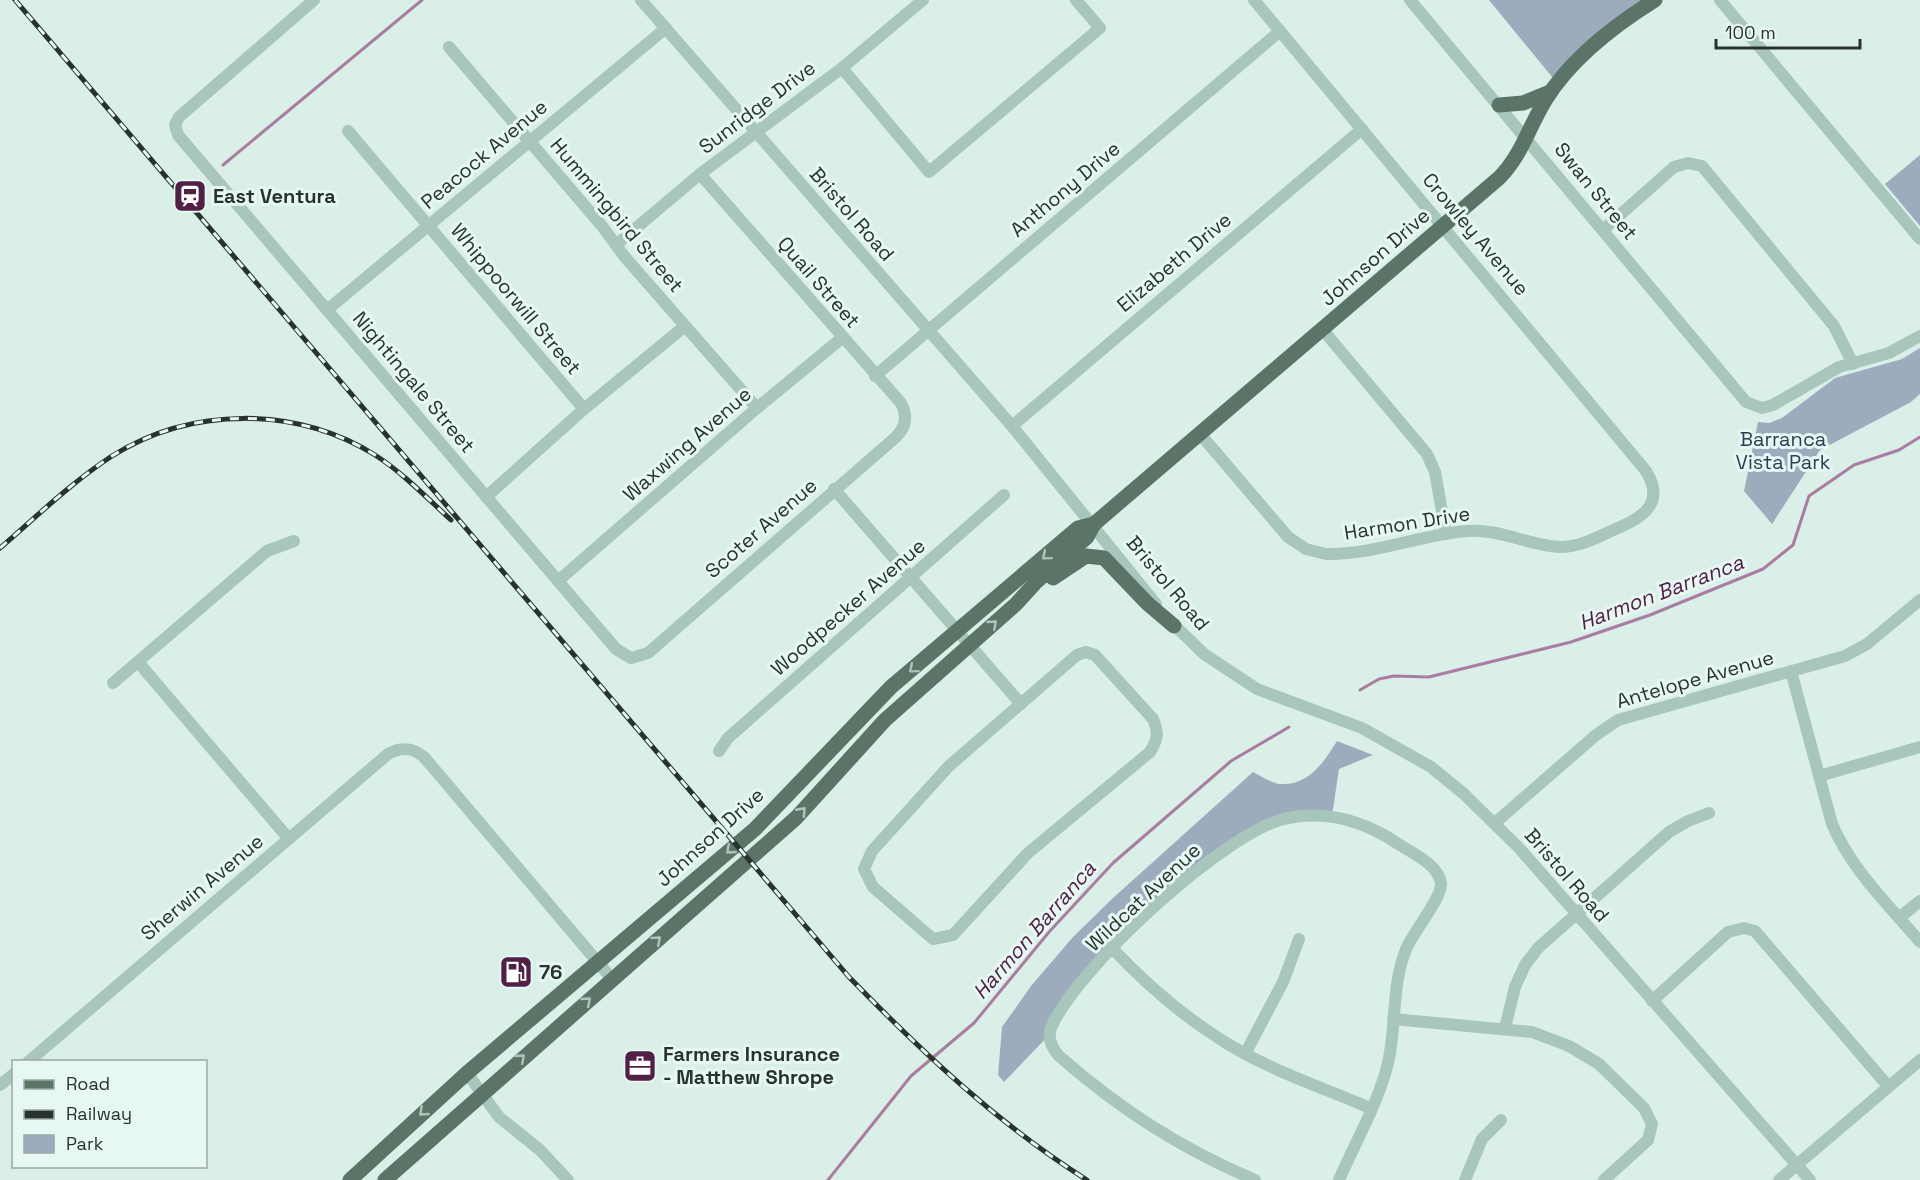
<svg xmlns="http://www.w3.org/2000/svg" width="1920" height="1180" font-family="'Space Grotesk',sans-serif">
<rect width="100%" height="100%" fill="#dbefe9"/>
<g fill="#9cacbd">
<polygon points="1489,0 1655,0 1557,83"/>
<polygon points="1920,155 1920,226 1885,184"/>
<polygon points="1920,348 1920,394 1911,402 1820,450 1772,524 1744,491 1758,422 1769,423 1782,418 1835,378 1902,359"/>
<path d="M 1337,741 L 1373,755 L 1339,769 L 1332,816 L 1313,815 L 1252,831 L 1112,948 L 1050,1034 L 1004,1082 L 998,1075 L 1002,1027 L 1031,986 L 1073,937 L 1113,898 L 1253,772 C 1261,776 1271,783 1279,784 C 1309,786 1324,762 1337,741 Z"/>
</g>
<g fill="none" stroke-linecap="round" stroke-linejoin="round">
<g stroke="#a97d9f" stroke-width="3">
<polyline points="223,165 422,0"/>
<polyline points="1360,690 1379,679 1394,676 1429,677 1571,642 1650,615 1763,569 1793,545 1809,496 1854,465 1899,450 1920,437"/>
<polyline points="828,1180 911,1076 974,1023 1049,932 1113,863 1231,761 1289,727"/>
</g>
<g stroke="#a8c6bb" stroke-width="12">
<path d="M 314,0 L 179,117 L 175,125 L 178,135 L 616,649 L 631,658 L 648,653 L 896,437 C 906,427 908,416 901,403 L 700,174"/>
<polyline points="641,0 1012,426 1156,604"/>
<polyline points="1410,0 1746,402 1762,408 1773,405 1839,367 1889,353 1920,336"/>
<polyline points="1720,0 1920,239"/>
<polyline points="449,47 602,226 624,256 757,408"/>
<polyline points="842,68 929,172 1100,28 1076,0"/>
<polyline points="348,131 584,409"/>
<polyline points="1603,230 1674,167 1688,163 1702,166 1834,326 1853,364"/>
<polyline points="616,245 700,174 842,68 923,0"/>
<polyline points="327,310 666,28"/>
<polyline points="1323,330 1427,454 1435,472 1446,534"/>
<polyline points="875,376 1280,31"/>
<polyline points="1012,426 1362,129"/>
<path d="M 1201,435 L 1288,537 L 1306,549 L 1326,554 C 1373,555 1420,535 1467,531 C 1499,528 1529,546 1561,547 C 1578,547 1594,539 1609,532 C 1637,520 1668,507 1646,471 L 1254,0"/>
<polyline points="834,489 1021,704"/>
<polyline points="486,497 584,409 685,326"/>
<polyline points="558,581 757,408 842,338"/>
<polyline points="1169,620 1204,654 1257,689 1362,728 1431,767 1464,794 1520,849 1810,1180"/>
<path d="M 1086,652 L 1095,655 L 1153,719 C 1159,733 1158,739 1150,752 L 1028,853 L 953,935 L 933,939 L 873,887 L 864,869 L 872,851 L 949,766 L 1077,655 Z"/>
<polyline points="138,662 289,839"/>
<path d="M 1791,671 L 1832,824 C 1851,869 1889,905 1920,942"/>
<polyline points="113,683 267,551 294,541"/>
<polyline points="719,751 728,738 1004,495"/>
<polyline points="1819,776 1920,747"/>
<polyline points="1496,822 1596,735 1618,720 1845,656 1867,644 1920,600"/>
<polyline points="1899,918 1920,901"/>
<path d="M 1112,948 C 1143,981 1178,1012 1217,1037 C 1263,1068 1319,1086 1370,1108"/>
<polyline points="1652,1001 1728,932 1744,928 1755,931 1888,1086"/>
<polyline points="1393,1019 1532,1032 1569,1046 1599,1064 1644,1108 1652,1124 1648,1140 1604,1180"/>
<polyline points="1505,1028 1515,987 1525,965 1538,948 1669,832 1688,821 1709,813"/>
<polyline points="1245,1054 1283,982 1299,939"/>
<path d="M 28,1062 L 388,754 C 401,747 412,747 424,757 L 612,979"/>
<polyline points="467,1073 499,1117 540,1150 568,1180"/>
<polyline points="0,1085 14,1074"/>
<path d="M 1255,1180 C 1180,1148 1121,1110 1059,1056 C 1052,1048 1047,1039 1051,1028 C 1075,970 1227,829 1288,818 C 1330,810 1366,822 1400,845 C 1414,854 1439,865 1441,884 C 1442,897 1414,932 1407,947 C 1391,984 1397,1024 1388,1063 C 1379,1101 1355,1143 1339,1180"/>
<polyline points="1465,1180 1482,1139 1501,1120"/>
<polyline points="1779,1180 1920,1060"/>
</g>
<g stroke="#5a7468" stroke-width="15">
<polyline points="1499,105 1523,103 1550,92"/>
<polyline points="1053,578 1086,556 1104,558 1147,603 1174,626"/>
<polyline points="350,1180 467,1073 755,829 891,687 1078,528 1094,524"/>
<path d="M 385,1180 L 796,818 L 885,720 L 1016,604 L 1037,581 L 1087,537 L 1094,524 L 1499,178 C 1522,155 1529,126 1546,99 C 1571,59 1615,25 1655,0"/>
</g>
<defs>
<g id="rail">
<path d="M 15,0 L 849,977 C 922,1052 998,1124 1087,1180"/>
<path d="M 0,548 C 36,517 72,482 112,456 C 191,406 296,406 375,455 C 403,473 427,498 451,520"/>
</g>
</defs>
<use href="#rail" stroke="#28332d" stroke-width="5"/>
<use href="#rail" stroke="#e7f7f3" stroke-width="3" stroke-dasharray="9" stroke-linecap="butt"/>
</g>
<defs><path id="oneway-chevron" d="M-2-3.5L2.5 0L-2 3.5" fill="none" stroke-width="1.6" stroke-linecap="round" stroke-linejoin="round" transform="scale(1.5)"/></defs>
<g stroke="#afc3bb">
<use href="#oneway-chevron" transform="translate(1046 556) rotate(140)"/>
<use href="#oneway-chevron" transform="translate(993 624) rotate(-41)"/>
<use href="#oneway-chevron" transform="translate(913 669) rotate(140)"/>
<use href="#oneway-chevron" transform="translate(802 811) rotate(-48)"/>
<use href="#oneway-chevron" transform="translate(730 850) rotate(139)"/>
<use href="#oneway-chevron" transform="translate(657 940) rotate(-41)"/>
<use href="#oneway-chevron" transform="translate(587 1001) rotate(-41)"/>
<use href="#oneway-chevron" transform="translate(521 1058) rotate(-41)"/>
<use href="#oneway-chevron" transform="translate(423 1112) rotate(139)"/>
</g>
<defs>
<symbol id="station-square" viewBox="-11 -11 22 22"><rect x="-9" y="-9" width="18" height="18" rx="4" fill="#512145" stroke="#e7f7f3"/><path d="M-3-6H3Q5-6 5-4V2Q5 4 3 4L4.5 6H3L1.5 4h-3L-3 6H-4.5L-3 4Q-5 4-5 2V-4Q-5-6-3-6ZM-3.5-4v3h7v-3ZM-3.5 1v1.5H-2V1ZM2 1v1.5H3.5V1Z" fill="#fff"/></symbol>
<symbol id="fuel-square" viewBox="-11 -11 22 22"><rect x="-9" y="-9" width="18" height="18" rx="4" fill="#512145" stroke="#e7f7f3"/><path d="M-5.5-6h7V0h2V4h1.3V-2.5L3-4.5l.8-.8L6-3V5H2.5V1h-1V6h-7ZM-4.2-4.7v3.2H.2V-4.7Z" fill="#fff"/></symbol>
<symbol id="office-square" viewBox="-11 -11 22 22"><rect x="-9" y="-9" width="18" height="18" rx="4" fill="#512145" stroke="#e7f7f3"/><path d="M-6-3h4V-5.5h4V-3h4V5H-6ZM-1-4.5V-3h2v-1.5ZM-6 0V1H6V0Z" fill="#fff"/></symbol>
</defs>
<g fill-rule="evenodd">
<use href="#station-square" x="171" y="177" width="38" height="38"/>
<use href="#fuel-square" x="497" y="953" width="38" height="38"/>
<use href="#office-square" x="621" y="1047" width="38" height="38"/>
</g>
<g text-anchor="middle" dominant-baseline="central" stroke-width="6" stroke-linejoin="round" paint-order="stroke">
<g font-size="20" fill="#28332d" stroke="#e7f7f3">
<text transform="translate(757 107) rotate(-37)">Sunridge Drive</text>
<text transform="translate(484 154) rotate(-40)">Peacock Avenue</text>
<text transform="translate(1065 189) rotate(-40)">Anthony Drive</text>
<text transform="translate(1596 191) rotate(51)">Swan Street</text>
<text transform="translate(852 214) rotate(49)">Bristol Road</text>
<text transform="translate(617 215) rotate(50)">Hummingbird Street</text>
<text transform="translate(1476 234) rotate(50)">Crowley Avenue</text>
<text transform="translate(1375 257) rotate(-41)">Johnson Drive</text>
<text transform="translate(1174 262) rotate(-40)">Elizabeth Drive</text>
<text transform="translate(819 282) rotate(49)">Quail Street</text>
<text transform="translate(516 299) rotate(50)">Whippoorwill Street</text>
<text transform="translate(414 382) rotate(50)">Nightingale Street</text>
<text transform="translate(687 444) rotate(-41)">Waxwing Avenue</text>
<text transform="translate(1407 523) rotate(-9)">Harmon Drive</text>
<text transform="translate(761 528) rotate(-41)">Scoter Avenue</text>
<text transform="translate(1168 583) rotate(50)">Bristol Road</text>
<text transform="translate(848 607) rotate(-41)">Woodpecker Avenue</text>
<text transform="translate(1695 679) rotate(-16)">Antelope Avenue</text>
<text transform="translate(710 837) rotate(-42)">Johnson Drive</text>
<text transform="translate(1567 875) rotate(49)">Bristol Road</text>
<text transform="translate(202 887) rotate(-40)">Sherwin Avenue</text>
<text transform="translate(1143 897) rotate(-43)">Wildcat Avenue</text>
</g>
<g font-size="20" font-weight="bold" fill="#28332d" stroke="#e7f7f3" text-anchor="start">
<text x="213" y="196">East Ventura</text>
<text x="539" y="972">76</text>
<text x="663" y="1054">Farmers Insurance<tspan x="663" dy="23">- Matthew Shrope</tspan></text>
</g>
<g font-size="20" fill="#2e3d4f" stroke="#e7f7f3">
<text x="1783" y="439">Barranca<tspan x="1783" dy="23">Vista Park</tspan></text>
</g>
<g font-size="21" font-style="italic" fill="#512145" stroke="#e7f7f3">
<text transform="translate(1661 592) rotate(-21)">Harmon Barranca</text>
<text transform="translate(1034 930) rotate(-49)">Harmon Barranca</text>
</g>
</g>
<rect x="12" y="1060" width="195" height="108" fill="#e7f7f3" stroke="#9ba9a4" stroke-width="1.5"/>
<rect x="24" y="1080" width="30" height="9" fill="#5a7468" stroke="#9ba9a4" stroke-width="1.5"/>
<text x="66" y="1090" font-size="18" fill="#28332d">Road</text>
<rect x="24" y="1110" width="30" height="9" fill="#28332d" stroke="#9ba9a4" stroke-width="1.5"/>
<text x="66" y="1120" font-size="18" fill="#28332d">Railway</text>
<rect x="24" y="1135" width="30" height="18" fill="#9cacbd" stroke="#9ba9a4" stroke-width="1.5"/>
<text x="66" y="1150" font-size="18" fill="#28332d">Park</text>
<path d="M1716 39v9h144v-9" fill="none" stroke="#28332d" stroke-width="3"/>
<text x="1725" y="39" font-size="18" fill="#28332d" stroke="#e7f7f3" stroke-width="4.5" paint-order="stroke">100 m</text>
</svg>
